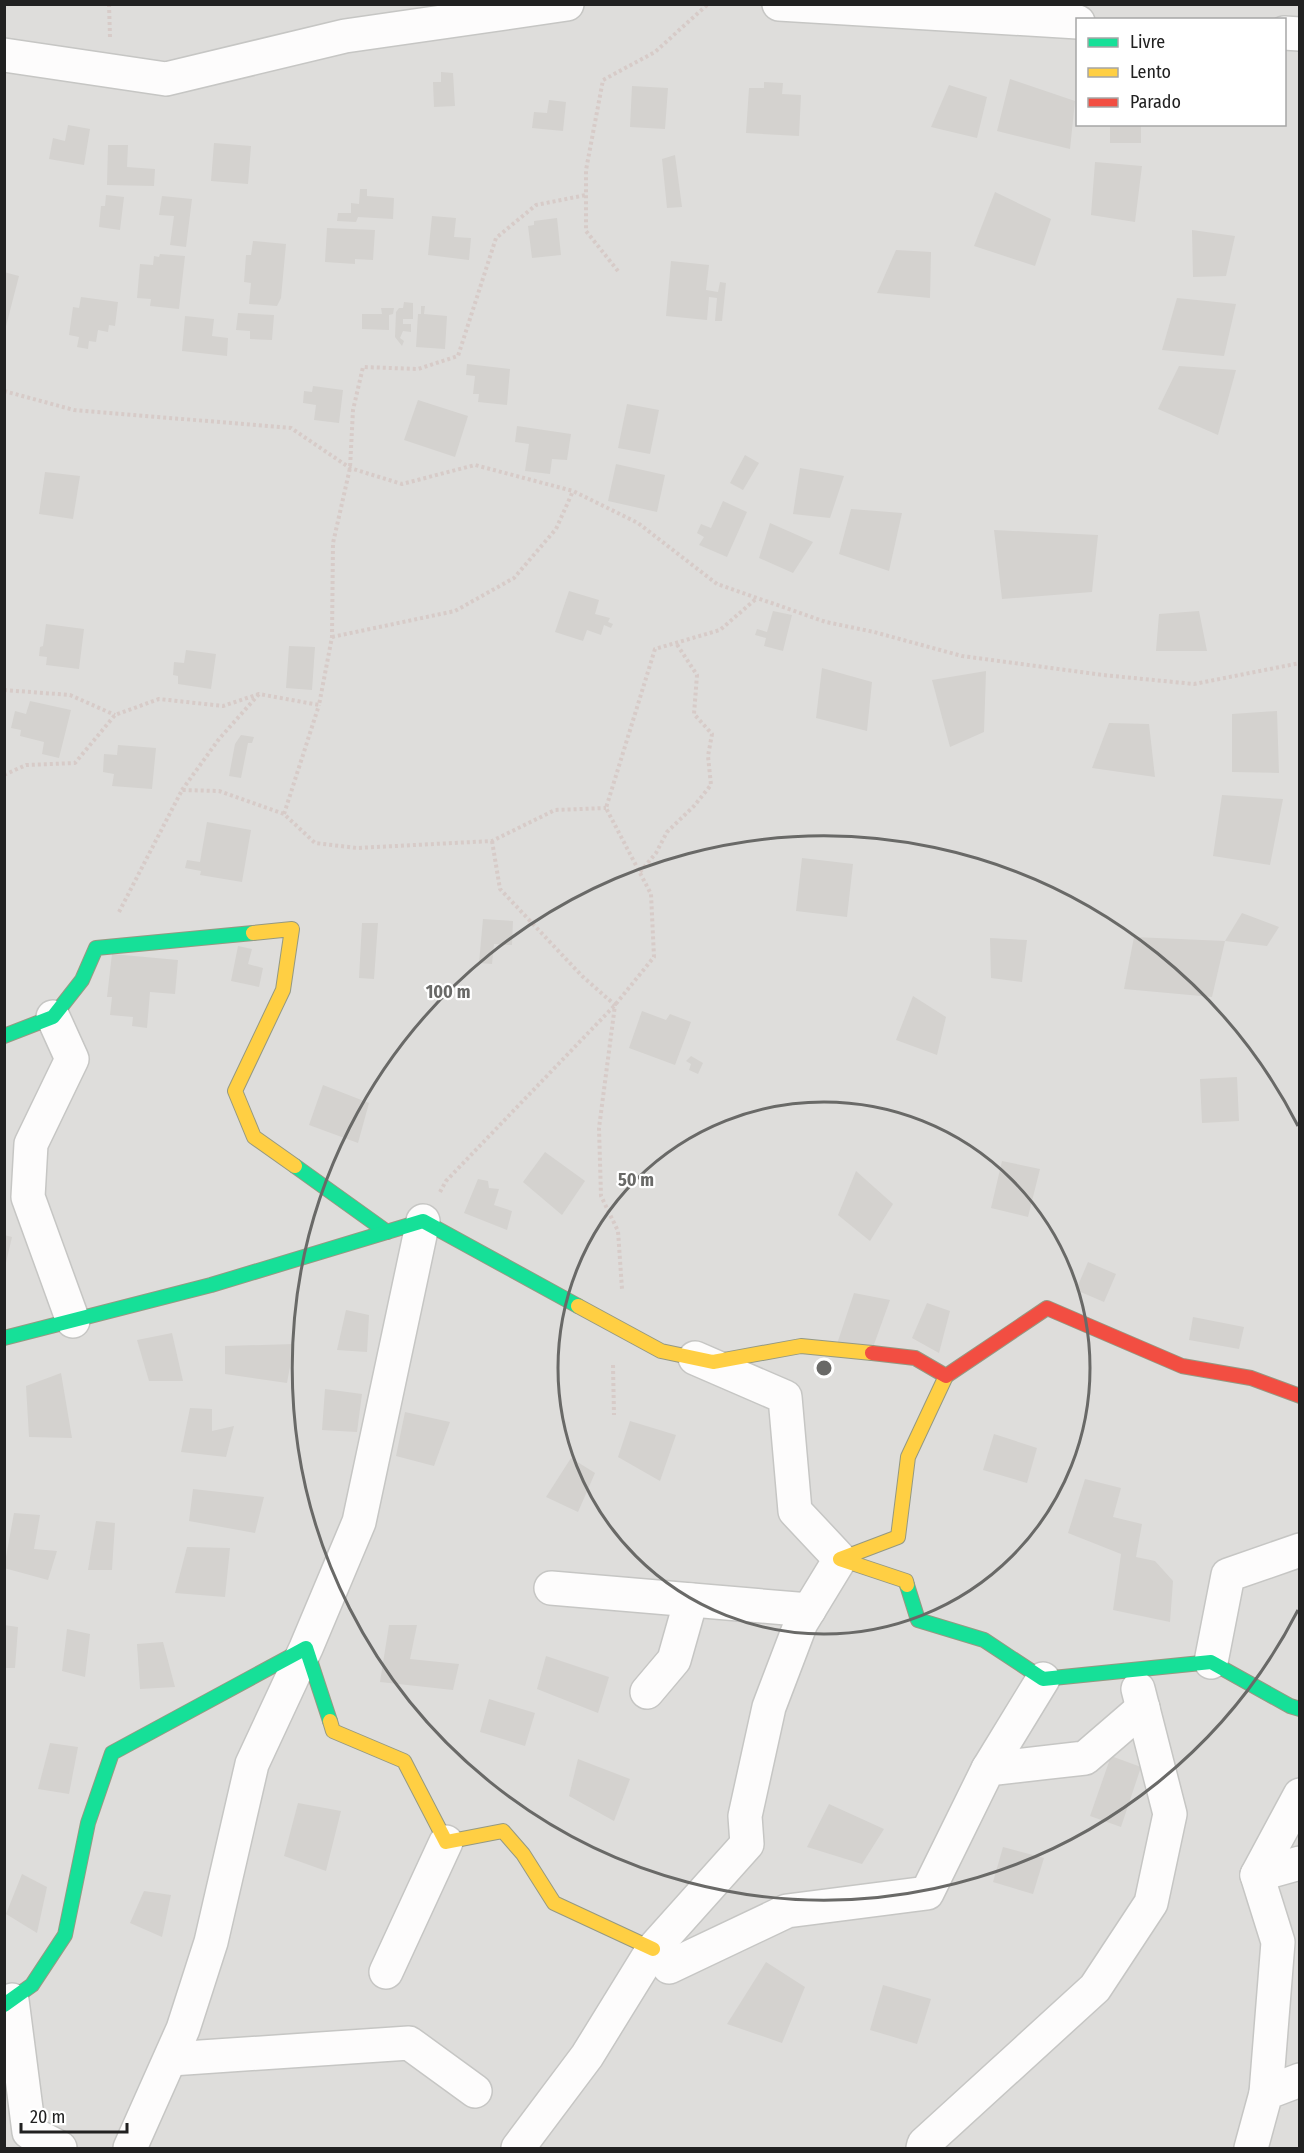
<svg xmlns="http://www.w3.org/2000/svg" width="1304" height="2153" font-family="'Fira Sans Condensed',sans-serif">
<rect width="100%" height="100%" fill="#efeeea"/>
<path fill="#dedddb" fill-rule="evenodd" d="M 5,5 L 1299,5 L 1299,2148 L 5,2148 ZM 1078,20 L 1284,20 L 1284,124 L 1078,124 Z"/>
<g fill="#d4d2cf">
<polygon points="441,72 453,73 455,106 434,107 433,82 441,82"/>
<polygon points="1010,79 1075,101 1070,149 997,131"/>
<polygon points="764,82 783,83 782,94 801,95 799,136 746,133 749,88 764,88"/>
<polygon points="949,85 987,97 977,138 931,127"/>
<polygon points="632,86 668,88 665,129 630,127"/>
<polygon points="549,100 566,102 563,131 532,128 534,112 547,113"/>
<rect x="1110" y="124" width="31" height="19"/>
<polygon points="68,125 90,129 84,165 49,159 53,138 65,141"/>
<polygon points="214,143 251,146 248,184 211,181"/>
<polygon points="108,145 128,145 127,167 155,169 154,186 107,185"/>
<polygon points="675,155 682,207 667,208 662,159"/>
<polygon points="1095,162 1142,166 1135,222 1091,215"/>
<polygon points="360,189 367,189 367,196 394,198 393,219 358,217 356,222 337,221 338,213 351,213 351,203 359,204"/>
<polygon points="995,192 1051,219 1035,266 974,246"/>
<polygon points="106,195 124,197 120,230 99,227 101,206 105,206"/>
<polygon points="162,196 192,199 186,247 170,245 174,216 159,215"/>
<polygon points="432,216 456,218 454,237 471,238 469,260 428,255"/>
<polygon points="557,218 561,255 532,258 528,226 534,225 534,221"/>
<polygon points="327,228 375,230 373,260 355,259 355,264 325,262"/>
<polygon points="1192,230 1235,236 1226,276 1193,277"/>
<polygon points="253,241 286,244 281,298 277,306 249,304 251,283 244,282 246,255 251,255"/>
<polygon points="896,250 931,252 930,298 877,293"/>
<polygon points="160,254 185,256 179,309 150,306 151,299 137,298 140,264 153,265 154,256 159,257"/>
<polygon points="671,261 709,265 706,290 718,292 720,282 726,283 722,321 715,321 717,298 709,297 707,320 666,316"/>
<polygon points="4,272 19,276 5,330 4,330"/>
<polygon points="81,297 118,302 115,326 109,325 108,332 98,330 96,342 89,341 88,349 77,347 79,337 69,335 73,307 79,308"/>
<polygon points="1177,298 1236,304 1224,356 1162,350"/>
<polygon points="404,302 413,303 413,319 403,319 403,324 411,324 411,332 403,331 400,338 404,341 402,346 395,337 396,312 399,308 403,308"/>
<polygon points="421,306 425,306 424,314 447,316 445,349 416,347 418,314 421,314"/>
<polygon points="381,308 394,308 393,314 389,315 389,330 362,329 362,314 382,314"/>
<polygon points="238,313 274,315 272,340 250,339 250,331 236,330"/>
<polygon points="185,316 214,319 212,336 228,338 227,356 182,351"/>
<polygon points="467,364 510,369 507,405 478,402 479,394 473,394 475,376 466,375"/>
<polygon points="1179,366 1236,370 1218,435 1158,409"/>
<polygon points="313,386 343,390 339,423 314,420 316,405 303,403 304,391 312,392"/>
<polygon points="418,400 468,416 455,457 404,440"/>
<polygon points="627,404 659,410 650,454 618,448"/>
<polygon points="517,426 571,434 567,460 552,459 550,474 525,471 529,444 515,442"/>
<polygon points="745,455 759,463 743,490 730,483"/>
<polygon points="616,464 665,475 657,512 608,501"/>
<polygon points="800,468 844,476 830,518 793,514"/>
<polygon points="45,472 80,476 73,519 39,514"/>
<polygon points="723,501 747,512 727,557 699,545 704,537 697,533 701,524 711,528"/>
<polygon points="851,509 902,513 889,571 839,554"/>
<polygon points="770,523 813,542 793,573 759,558"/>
<polygon points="994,530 1098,535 1092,592 1002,599"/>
<polygon points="569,591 599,600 595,614 610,618 608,622 613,624 611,628 604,625 601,635 587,630 583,641 555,632"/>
<polygon points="773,611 792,615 783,651 764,646 766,638 755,635 757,629 767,632"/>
<polygon points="1199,611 1207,651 1156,651 1159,614"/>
<polygon points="46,624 84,629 79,669 46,665 47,657 39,656 40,647 43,646"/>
<polygon points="289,646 315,647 312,690 286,688"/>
<polygon points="186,650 216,654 211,689 178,684 178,676 173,675 174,662 184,663"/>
<polygon points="822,668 872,682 867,731 816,718"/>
<polygon points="986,671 984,732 950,747 932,680"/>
<polygon points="30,701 71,710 59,758 42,754 44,742 20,736 21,730 11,728 15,711 26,714"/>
<polygon points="1277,711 1279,773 1232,772 1232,714"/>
<polygon points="1109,723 1149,724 1155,777 1092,768"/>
<polygon points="241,735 254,737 252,743 248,743 241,778 229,776 235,744"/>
<polygon points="118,745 156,748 152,789 112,786 114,774 103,772 104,754 117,755"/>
<polygon points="1222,795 1283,799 1270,865 1213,856"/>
<polygon points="207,822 251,830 242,882 200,875 201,871 185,868 187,860 200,862"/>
<polygon points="802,858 853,864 847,917 796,911"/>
<polygon points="1242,913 1279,927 1267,946 1225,941"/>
<polygon points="483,919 513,921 512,945 494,944 492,964 479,963"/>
<polygon points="362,923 378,923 374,979 359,978"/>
<polygon points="1134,937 1225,941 1212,997 1124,989"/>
<polygon points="990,938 1027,940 1022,982 991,978"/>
<polygon points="238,946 252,949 248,964 263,968 259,987 231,981"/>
<polygon points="112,954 178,960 175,994 150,992 147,1028 132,1026 133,1017 110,1015 112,997 107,997"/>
<polygon points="913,996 946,1017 937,1055 896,1040"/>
<polygon points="642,1011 666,1020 670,1014 691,1022 675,1065 629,1048"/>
<polygon points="691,1056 703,1063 698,1074 689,1070 691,1064 686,1061"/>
<polygon points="1237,1077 1239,1121 1202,1123 1200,1079"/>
<polygon points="323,1085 369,1103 358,1143 309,1125"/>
<polygon points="545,1152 585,1181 562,1215 523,1182"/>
<polygon points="1002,1161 1040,1169 1028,1217 991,1208"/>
<polygon points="856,1171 893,1204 870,1241 838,1215"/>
<polygon points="478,1179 488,1181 489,1188 499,1189 494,1205 512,1211 507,1230 464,1213"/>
<polygon points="4,1235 12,1237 5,1267 4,1267"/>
<polygon points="1088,1262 1116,1274 1104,1302 1076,1290"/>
<polygon points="854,1293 890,1300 872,1350 837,1344"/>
<polygon points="927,1303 950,1311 939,1353 912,1338"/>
<polygon points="346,1310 369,1315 367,1352 337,1350"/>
<polygon points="1193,1317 1244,1327 1239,1349 1189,1340"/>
<polygon points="172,1333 183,1381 149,1381 137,1340"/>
<polygon points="294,1344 287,1383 225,1374 225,1346"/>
<polygon points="61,1373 72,1438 29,1437 26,1386"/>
<polygon points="325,1389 362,1394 357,1432 322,1430"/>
<polygon points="190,1408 212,1409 212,1431 234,1426 226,1457 181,1452"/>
<polygon points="405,1412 450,1422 434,1466 396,1456"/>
<polygon points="630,1421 676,1435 660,1481 618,1457"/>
<polygon points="994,1434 1037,1448 1027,1483 983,1470"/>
<polygon points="571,1458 595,1473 578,1512 546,1497"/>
<polygon points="1085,1479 1121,1488 1113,1517 1142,1524 1136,1557 1155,1561 1173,1581 1170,1622 1113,1610 1121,1554 1068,1533"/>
<polygon points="193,1489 264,1497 255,1533 189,1521"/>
<polygon points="14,1513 40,1515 34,1549 57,1551 48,1580 4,1568"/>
<polygon points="96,1521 115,1523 112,1570 88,1570"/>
<polygon points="187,1547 230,1548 225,1597 175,1593"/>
<polygon points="4,1625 18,1627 15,1668 4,1668"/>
<polygon points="389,1625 417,1625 410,1659 459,1664 453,1690 380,1682"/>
<polygon points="67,1629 90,1634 85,1677 62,1671"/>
<polygon points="163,1642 175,1687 140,1689 137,1644"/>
<polygon points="546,1656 609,1677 598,1713 537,1689"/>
<polygon points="489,1699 535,1713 525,1746 480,1732"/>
<polygon points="50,1743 78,1747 69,1794 38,1789"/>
<polygon points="1111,1756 1141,1767 1121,1827 1090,1816"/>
<polygon points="578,1759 630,1779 614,1821 569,1796"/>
<polygon points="298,1803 341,1811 326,1871 284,1856"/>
<polygon points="829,1804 884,1829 862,1864 807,1847"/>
<polygon points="1003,1847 1044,1858 1033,1894 993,1882"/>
<polygon points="22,1874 47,1887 37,1933 6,1914"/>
<polygon points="144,1891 171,1895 162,1937 130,1923"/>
<polygon points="766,1962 805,1987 782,2043 727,2024"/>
<polygon points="883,1985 931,1999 917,2044 870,2030"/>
</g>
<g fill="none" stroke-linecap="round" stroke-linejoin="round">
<defs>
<g id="street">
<polyline points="779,4 1078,22"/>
<polyline points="1284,33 1300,34"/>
<polyline points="4,55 166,79 345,36 567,4"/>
<polyline points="53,1017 72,1059 31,1144 28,1197 73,1321"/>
<polyline points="551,1588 809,1610"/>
<polyline points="1211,1662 1228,1575 1300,1550"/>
<polyline points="647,1692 674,1660 691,1600"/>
<polyline points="988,1769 1043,1679"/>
<polyline points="1257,1875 1300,1863"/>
<polyline points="669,1967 787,1911 927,1893 988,1769 1085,1758 1143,1708"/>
<polyline points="386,1972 446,1842"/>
<polyline points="12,2000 29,2132 60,2148"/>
<polyline points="171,2059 409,2043 475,2091"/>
<polyline points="1266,2093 1278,1942 1257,1875 1300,1795"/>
<polyline points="130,2148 183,2029 211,1942 252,1764 306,1648 359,1522 423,1221"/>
<polyline points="518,2148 587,2056 653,1949 747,1844 745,1816 769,1707 801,1623 840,1559 795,1511 785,1397 695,1358"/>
<polyline points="923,2148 924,2144 1095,1988 1151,1903 1170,1814 1138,1689"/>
<polyline points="1251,2148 1266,2093 1300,2080"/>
</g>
<g id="fast">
<polyline points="4,1036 53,1017 82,980 96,948 253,933"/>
<polyline points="295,1166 387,1232"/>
<polyline points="4,1338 211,1285 423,1221 578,1306"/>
<polyline points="907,1585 918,1620 984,1640 1043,1679 1211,1662 1290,1706 1300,1709"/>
<polyline points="4,2005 32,1985 65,1935 88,1823 112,1753 306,1648 330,1721"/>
</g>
<g id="slow">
<polyline points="253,933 292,929 283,990 235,1091 254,1137 295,1166"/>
<polyline points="578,1306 661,1351 713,1362 801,1346 872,1353"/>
<polyline points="907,1585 906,1581 840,1559 898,1537 908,1457 946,1376"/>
<polyline points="330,1721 333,1731 404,1761 446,1842 503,1831 523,1854 554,1903 653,1949"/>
</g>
<polyline id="jam" points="872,1353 915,1358 946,1376 1047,1308 1182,1366 1251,1378 1300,1396"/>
</defs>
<use href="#street" stroke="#c6c6c4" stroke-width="36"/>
<use href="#fast" stroke="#959982" stroke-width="16"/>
<use href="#slow" stroke="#959982" stroke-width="16"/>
<use href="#jam" stroke="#959982" stroke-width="16"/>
<g stroke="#d7cbc8" stroke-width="4" stroke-dasharray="3 3" stroke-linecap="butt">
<polyline points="109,4 110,37"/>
<polyline points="618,271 586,231 586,170 603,80 655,52 708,4"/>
<polyline points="4,391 74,410 291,428 350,468 402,484 475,465 573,491 638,523 717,584 826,622 874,632 962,656 1103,675 1194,684 1300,663"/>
<polyline points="332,637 455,611 514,578 556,529 573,491"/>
<polyline points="4,690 70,695 115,715"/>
<polyline points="4,775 26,765 75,763 115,715 159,699 223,706 259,694 319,705 332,637 333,543 350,468 353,410 363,367 418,369 458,356 496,238 536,205 586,195"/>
<polyline points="182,790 219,739 259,694"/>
<polyline points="284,814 319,705"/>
<polyline points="492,841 500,889 582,976 615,1005 599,1128 601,1196 618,1231 622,1289"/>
<polyline points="640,872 656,853 667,832 694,806 711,785 708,756 712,734 694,714 697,675 676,643"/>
<polyline points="119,912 182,790 219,791 284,814 315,843 357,848 492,841 555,810 606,808"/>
<polyline points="440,1192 446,1181 615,1005 654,957 651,894 606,808 655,649 720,630 757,598"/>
<polyline points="613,1365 614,1415"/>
</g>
<use href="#street" stroke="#fdfcfc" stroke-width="33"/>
<use href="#fast" stroke="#16e098" stroke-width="14"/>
<use href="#slow" stroke="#ffcf43" stroke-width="14"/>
<use href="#jam" stroke="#f24e42" stroke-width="14"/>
</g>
<g fill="none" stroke="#696967" stroke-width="3">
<circle cx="824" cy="1368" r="266"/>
<path d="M1298 1610A532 532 0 1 1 1298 1126"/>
</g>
<circle cx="824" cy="1368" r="9" fill="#696967" stroke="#fff" stroke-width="3"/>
<g font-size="18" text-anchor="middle" font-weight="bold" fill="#696967" stroke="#fff" stroke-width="4.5" stroke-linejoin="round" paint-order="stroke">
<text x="448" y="998">100 m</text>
<text x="636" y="1186">50 m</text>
</g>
<rect width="1304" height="2153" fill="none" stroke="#212121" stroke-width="12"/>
<rect x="1076" y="18" width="210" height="108" fill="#ffffff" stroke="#a6a6a6" stroke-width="1.5"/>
<rect x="1088" y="38" width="30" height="9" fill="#16e098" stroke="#a6a6a6" stroke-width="1.5"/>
<text x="1130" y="48" font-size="18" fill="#212121">Livre</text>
<rect x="1088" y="68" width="30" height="9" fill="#ffcf43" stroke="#a6a6a6" stroke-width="1.5"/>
<text x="1130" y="78" font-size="18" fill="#212121">Lento</text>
<rect x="1088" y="98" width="30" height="9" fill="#f24e42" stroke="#a6a6a6" stroke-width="1.5"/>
<text x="1130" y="108" font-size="18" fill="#212121">Parado</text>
<path d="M21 2123v9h106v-9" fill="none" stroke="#212121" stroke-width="3"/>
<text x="30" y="2123" font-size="18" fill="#212121" stroke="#ffffff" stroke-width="4.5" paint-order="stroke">20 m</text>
</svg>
